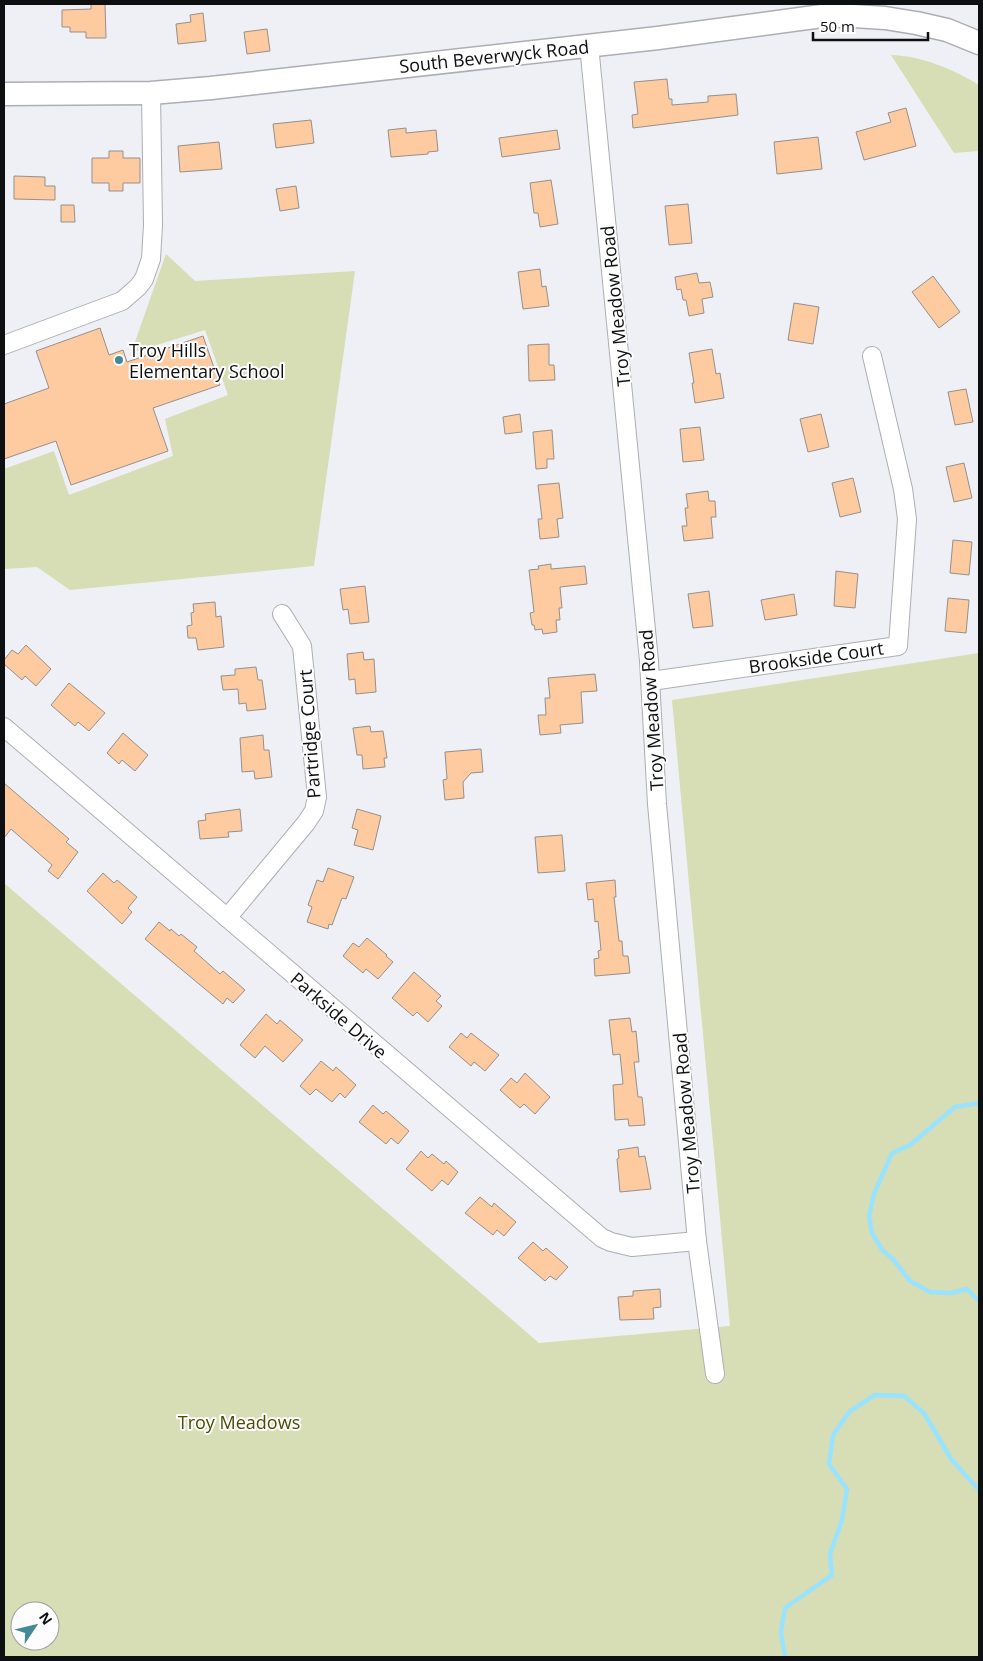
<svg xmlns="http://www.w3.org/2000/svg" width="983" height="1661" font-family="'Open Sans',sans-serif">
<rect width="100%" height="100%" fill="#eef0f5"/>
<g fill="#d7ddb4" fill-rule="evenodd">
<path d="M 891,55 C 922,56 953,69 979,85 L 979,151 L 954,153 Z"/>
<polygon points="166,254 195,281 355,271 314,566 70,590 37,567 4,569 4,469 54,451 69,495 173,456 165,419 228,395 205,330 131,353"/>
<path d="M 979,653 L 979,1657 L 4,1657 L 4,883 L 539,1343 L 730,1326 L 672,700 ZM 20,1611 L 50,1611 L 50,1641 L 20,1641 Z"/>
</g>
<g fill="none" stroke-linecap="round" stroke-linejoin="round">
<g stroke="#9ae3fe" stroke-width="4.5">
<polyline points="979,1103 955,1107 910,1145 892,1153 874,1194 869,1216 872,1233 883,1251 892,1258 910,1281 930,1292 951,1293 967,1289 979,1301"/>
<polyline points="785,1657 781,1632 785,1608 832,1575 830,1554 842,1520 847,1489 829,1464 833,1435 850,1411 875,1395 904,1396 924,1413 951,1459 979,1490"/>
</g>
</g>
<g fill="#feca9f" stroke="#95908d">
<polygon points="91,4 105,4 106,38 86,38 86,32 70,32 70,27 62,27 62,10 91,9"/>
<polygon points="203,13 206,41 178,44 176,24 191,22 190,15"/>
<polygon points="267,29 270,51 247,54 244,32"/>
<polygon points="667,79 669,99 672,99 672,105 708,102 708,96 736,94 738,115 633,128 632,115 638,114 634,82"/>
<polygon points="906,108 916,146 864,160 856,132 891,122 888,113"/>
<polygon points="311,120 314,143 276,148 273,124"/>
<polygon points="406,128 406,133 436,130 438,151 428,152 428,154 391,157 388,130"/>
<polygon points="557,130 560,149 502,157 499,138"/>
<polygon points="818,137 822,169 777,174 774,142"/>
<polygon points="219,142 222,169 180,172 178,146"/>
<polygon points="109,151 123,151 123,158 140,158 140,183 123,183 123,191 109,191 109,183 92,183 92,158 109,158"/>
<polygon points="14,176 45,177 45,186 55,186 55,200 14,199"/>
<polygon points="551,180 558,224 540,227 538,213 534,213 530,183"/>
<polygon points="296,186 299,208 280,211 276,189"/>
<polygon points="688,204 692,243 669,245 665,206"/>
<polygon points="61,205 74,205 75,222 61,222"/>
<polygon points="540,269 542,287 546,286 549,306 523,309 518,272"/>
<polygon points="697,273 699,283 710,282 713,297 702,299 704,313 689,316 686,300 683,300 681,289 677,290 675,277"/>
<polygon points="933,276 960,312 939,328 912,292"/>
<polygon points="794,303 819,307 813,344 788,340"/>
<polygon points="100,328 109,355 123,350 127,362 203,336 220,385 153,408 168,451 71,485 56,441 4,459 4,404 49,388 36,351"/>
<polygon points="549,344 549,365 554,365 555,380 529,381 528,345"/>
<polygon points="712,349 716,374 720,373 724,398 695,403 692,383 694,383 689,353"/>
<polygon points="966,389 973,422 955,425 948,392"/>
<polygon points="520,414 522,432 505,434 503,417"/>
<polygon points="821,414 829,447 808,452 800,419"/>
<polygon points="700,427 704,460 683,462 680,429"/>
<polygon points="552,430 554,459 547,459 547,468 536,469 533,432"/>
<polygon points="964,463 972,498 954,502 946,467"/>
<polygon points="853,478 861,512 840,517 832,483"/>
<polygon points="559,483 563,518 557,519 559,537 540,539 538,519 542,519 538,485"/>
<polygon points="708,491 709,501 715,501 716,517 711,517 713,538 684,541 682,526 687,526 685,508 688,508 686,494"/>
<polygon points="953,540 972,542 969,575 950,573"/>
<polygon points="551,564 551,569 585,566 587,584 560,587 562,608 559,608 560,620 556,620 557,632 543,634 542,629 535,630 534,625 532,625 530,613 534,612 529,570 539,569 538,566"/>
<polygon points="836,571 858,574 855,608 834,606"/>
<polygon points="365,586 369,622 350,624 348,609 343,610 340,589"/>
<polygon points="709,591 713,626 693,628 688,594"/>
<polygon points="794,594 797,615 765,620 761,600"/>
<polygon points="948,598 969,600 966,633 945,631"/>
<polygon points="215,602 216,617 221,616 224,647 198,650 196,638 188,638 187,626 192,625 191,613 194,612 193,604"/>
<polygon points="26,645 51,669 36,686 25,676 22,680 4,664 4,660 12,650 18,654"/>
<polygon points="363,652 364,660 374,659 376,692 356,694 355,679 349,680 347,654"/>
<polygon points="256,667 258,680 262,680 266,709 247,711 246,703 239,704 238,689 223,690 221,676 235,675 235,669"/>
<polygon points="595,674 597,691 581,692 583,723 560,725 561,733 540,735 538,715 546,715 545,698 550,698 548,678"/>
<polygon points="69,683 105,713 89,731 78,722 75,726 51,705"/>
<polygon points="370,726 371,732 383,731 387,758 384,758 385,767 363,769 362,755 357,755 353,728"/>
<polygon points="123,733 148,755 135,771 122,760 119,764 107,753"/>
<polygon points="263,735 264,750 269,750 272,777 255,779 254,771 242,772 240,738"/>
<polygon points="481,749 483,772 471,773 463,782 464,798 445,800 443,780 447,779 445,752"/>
<polygon points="4,783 69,839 66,842 78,852 58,879 48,871 52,865 11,829 4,838"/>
<polygon points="240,809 242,831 228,832 229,837 200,839 198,821 206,820 205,814"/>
<polygon points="357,809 381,816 373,850 354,845 358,830 352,828"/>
<polygon points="562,835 565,871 538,873 535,837"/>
<polygon points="328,868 354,877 346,899 342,898 332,925 329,924 328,929 307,922 312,907 308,905 317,880 323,882"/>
<polygon points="103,873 114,883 117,880 137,897 128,908 132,912 122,924 87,891"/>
<polygon points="615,880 616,897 614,897 619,941 622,941 623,956 628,956 630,973 595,976 594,959 599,958 598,951 601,950 598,921 595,922 593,899 588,900 586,883"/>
<polygon points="159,922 170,931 171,929 179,936 181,934 197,947 194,951 220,974 223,971 245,990 233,1003 227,998 223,1004 145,939"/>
<polygon points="367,938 387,955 386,956 393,962 378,979 366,969 363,973 343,956 353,943 359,947"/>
<polygon points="414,972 441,996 436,1001 442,1006 428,1022 417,1012 413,1016 392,998"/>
<polygon points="266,1014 277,1024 280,1020 303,1040 283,1062 265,1046 255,1058 240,1045"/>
<polygon points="630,1018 632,1032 636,1031 639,1062 634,1062 638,1097 642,1097 645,1125 629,1126 628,1119 615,1120 613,1085 623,1084 620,1054 613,1055 609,1020"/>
<polygon points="461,1033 467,1038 471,1033 499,1055 485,1071 474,1062 471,1066 449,1047"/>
<polygon points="321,1061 333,1071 336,1067 356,1085 345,1098 340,1093 332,1102 316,1089 310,1095 300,1086"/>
<polygon points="525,1073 550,1097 535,1114 524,1104 520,1108 500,1090 511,1078 517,1083"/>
<polygon points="373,1105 383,1114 386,1111 409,1131 398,1144 391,1138 386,1144 359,1122"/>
<polygon points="638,1147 639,1157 645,1156 651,1189 620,1192 617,1159 619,1158 618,1150"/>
<polygon points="421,1151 428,1158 432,1154 444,1164 446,1161 458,1172 448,1185 442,1180 432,1191 406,1169"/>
<polygon points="480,1197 492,1207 494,1203 516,1222 504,1236 497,1230 493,1235 465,1213"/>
<polygon points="533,1242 543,1251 546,1248 568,1267 556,1280 550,1276 545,1281 518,1258"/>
<polygon points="660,1289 661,1307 653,1308 654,1319 620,1320 618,1297 633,1296 633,1291"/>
</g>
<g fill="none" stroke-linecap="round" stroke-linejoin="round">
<defs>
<g id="minor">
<polyline points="589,45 649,661 657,804 697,1241 715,1374"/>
<polyline points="4,345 122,301 138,287 144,279 151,259 153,225 151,93"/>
<polyline points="651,681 898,646 907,519 903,489 872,356"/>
<polyline points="4,727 602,1238 611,1242 632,1247 697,1241"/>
<polyline points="227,918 306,823 314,811 317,797 302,646 282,614"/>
</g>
<polyline id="major" points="4,94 151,93 211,88 658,38 822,16 853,16 885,18 916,23 947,30 979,43"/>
</defs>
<use href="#minor" stroke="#adaeb3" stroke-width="20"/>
<use href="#major" stroke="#adaeb3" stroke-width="25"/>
<use href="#minor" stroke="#fff" stroke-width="18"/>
<use href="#major" stroke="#fff" stroke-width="22"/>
</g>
<circle fill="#448996" stroke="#fdfdfe" stroke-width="2" cx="119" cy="360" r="5"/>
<g text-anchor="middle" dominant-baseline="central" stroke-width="4" stroke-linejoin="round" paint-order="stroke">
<g font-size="18" fill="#0e0f10" stroke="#fdfdfe">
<text transform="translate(494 56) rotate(-6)">South Beverwyck Road</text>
<text transform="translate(615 306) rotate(-96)">Troy Meadow Road</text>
<text transform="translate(816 657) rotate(-8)">Brookside Court</text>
<text transform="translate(651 710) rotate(-94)">Troy Meadow Road</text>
<text transform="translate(309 734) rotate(-94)">Partridge Court</text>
<text transform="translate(339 1015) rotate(41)">Parkside Drive</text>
<text transform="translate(686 1113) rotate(-95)">Troy Meadow Road</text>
</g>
<g font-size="18" fill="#0e0f10" stroke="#fdfdfe" text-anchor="start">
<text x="129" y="350">Troy Hills<tspan x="129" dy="21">Elementary School</tspan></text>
</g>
<g font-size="18" fill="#484d02" stroke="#fdfdfe">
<text x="239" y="1422">Troy Meadows</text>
</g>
</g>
<rect width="983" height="1661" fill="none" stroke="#0e0f10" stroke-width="10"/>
<g transform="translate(35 1626) rotate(55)"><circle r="24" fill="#fdfdfe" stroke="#9d9e9f"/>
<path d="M0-4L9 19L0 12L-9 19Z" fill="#448996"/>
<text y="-8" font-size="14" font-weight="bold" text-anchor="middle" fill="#0e0f10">N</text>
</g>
<path d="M813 32v8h115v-8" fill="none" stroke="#0e0f10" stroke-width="2.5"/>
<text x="820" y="32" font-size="15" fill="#0e0f10" stroke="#fdfdfe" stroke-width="4" paint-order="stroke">50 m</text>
</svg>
